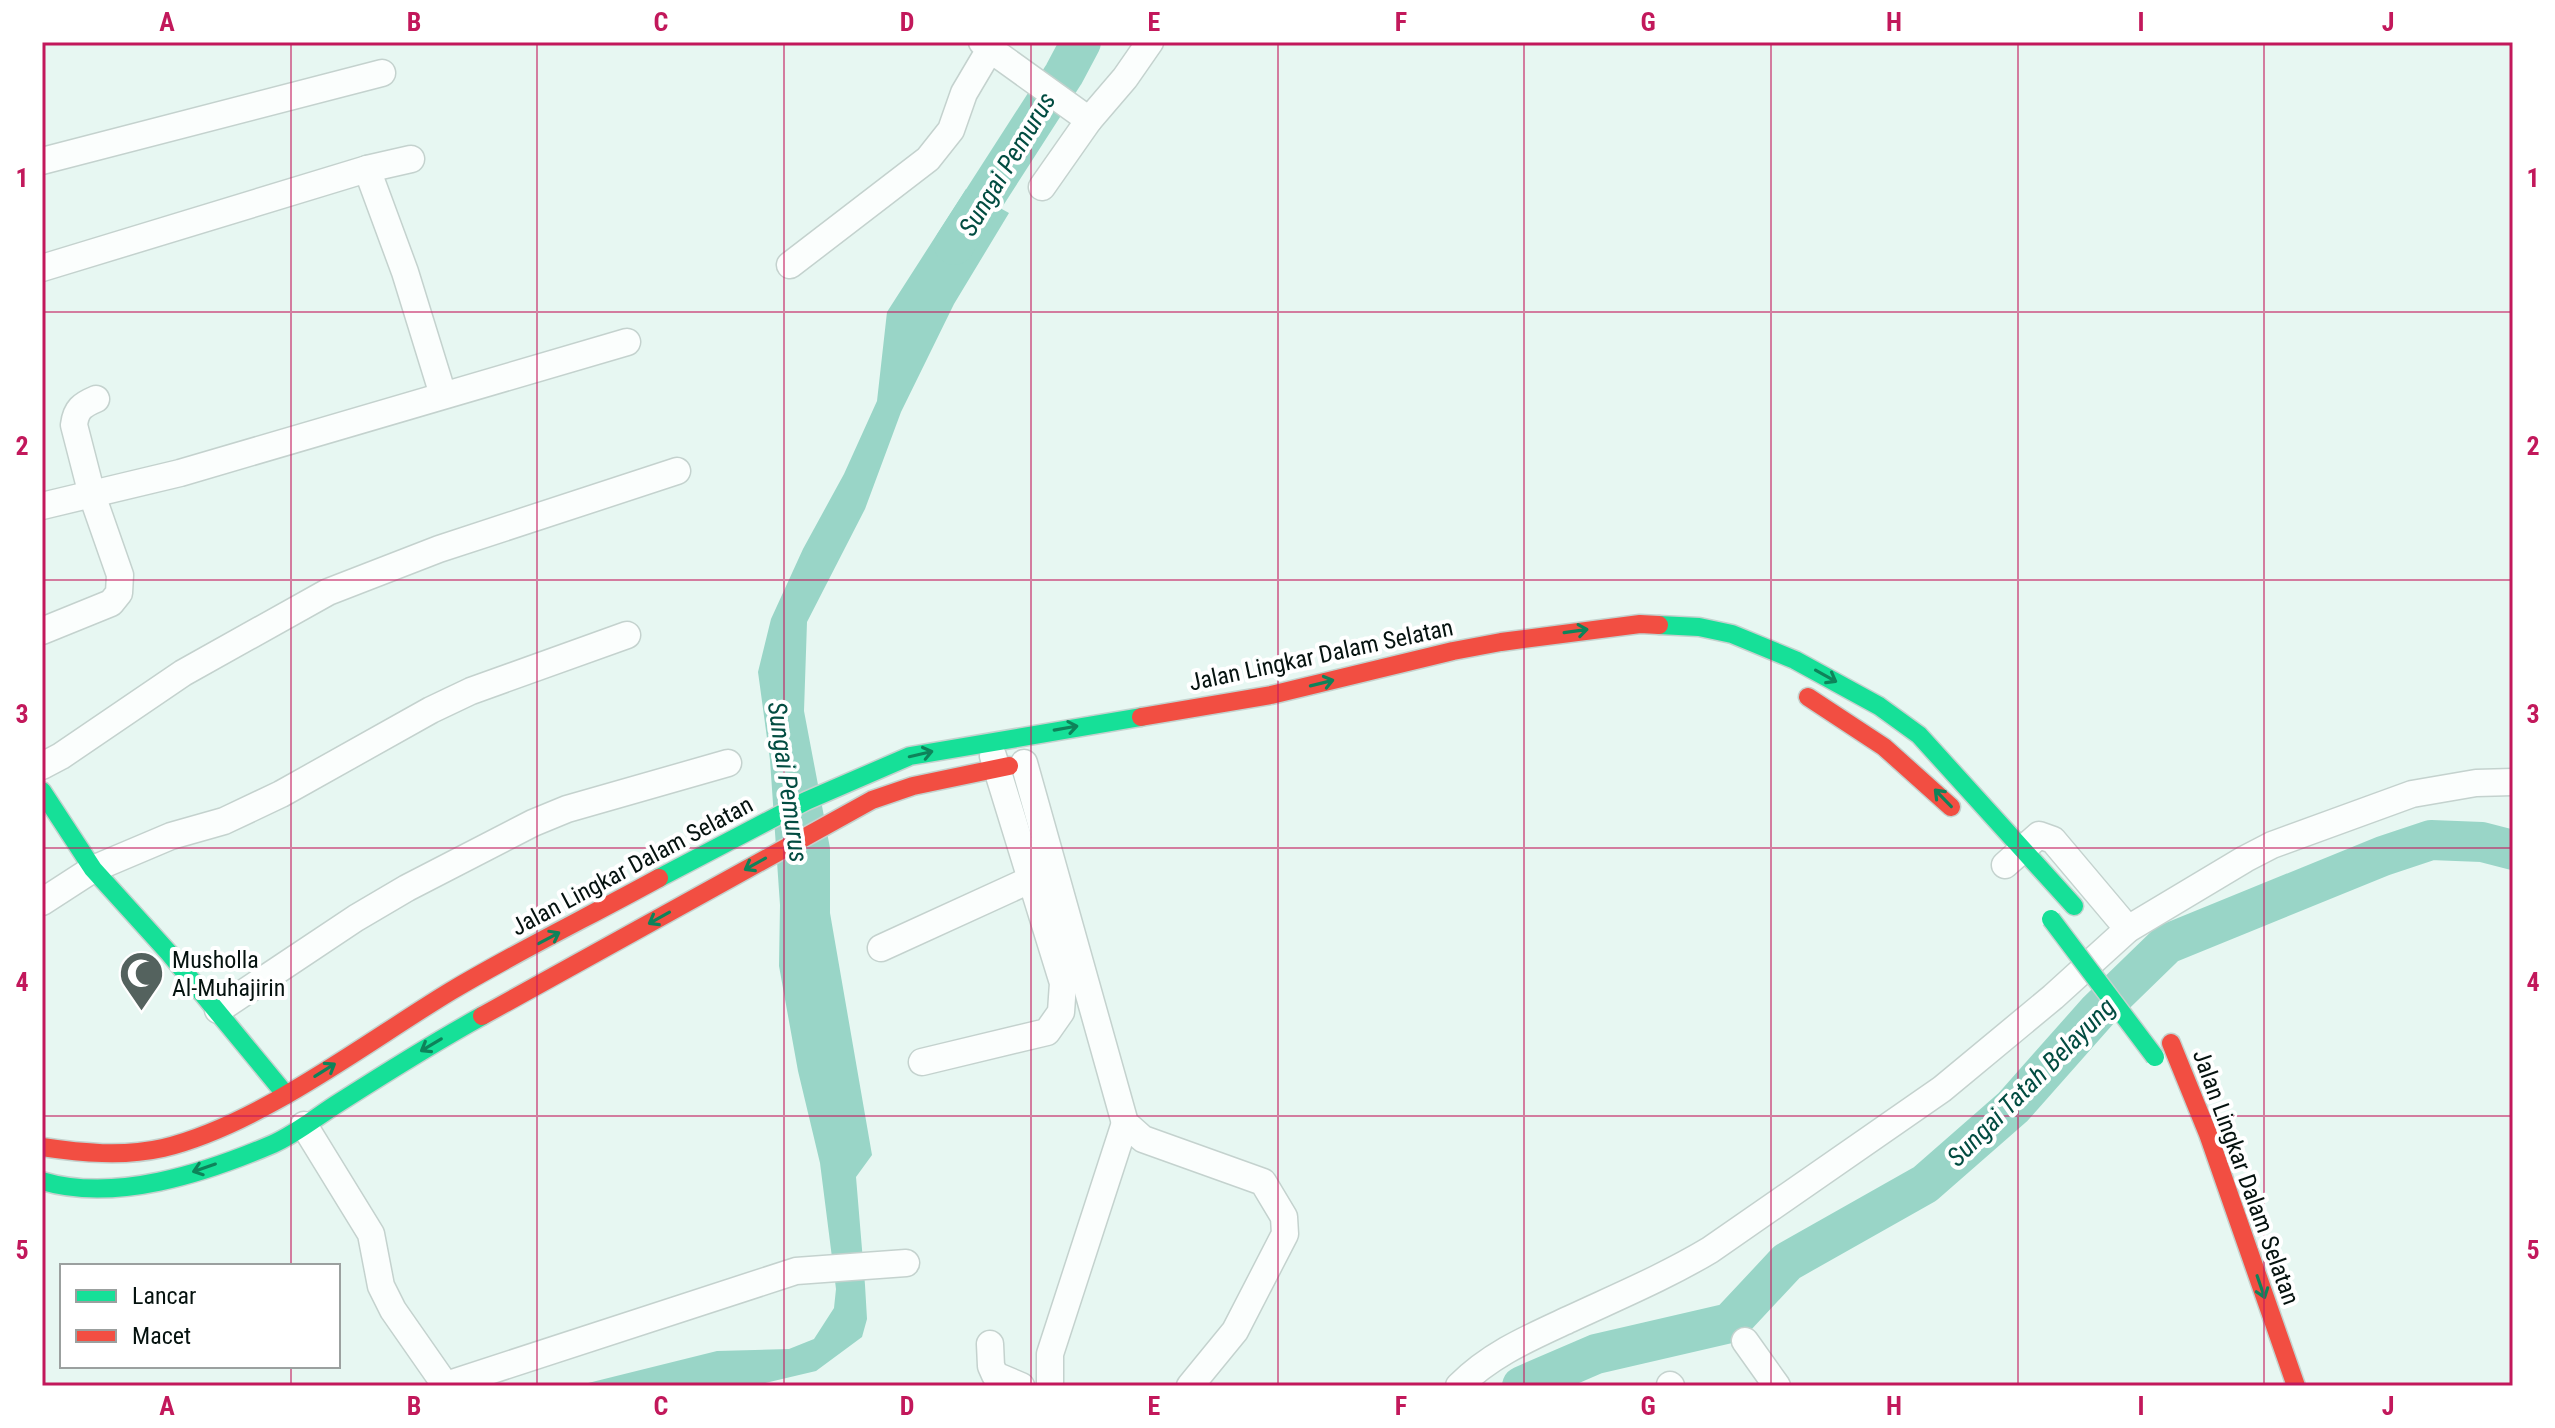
<svg xmlns="http://www.w3.org/2000/svg" width="2555" height="1428" font-family="'Roboto Condensed',sans-serif">
<rect width="100%" height="100%" fill="#e7f7f2"/>
<polygon fill="#99d5c7" points="966,189 1009,213 954,304 901,412 865,509 807,622 804,711 830,848 830,913 872,1155 856,1177 865,1285 867,1319 862,1337 816,1371 752,1386 576,1386 717,1351 789,1349 814,1339 834,1308 836,1289 820,1163 798,1071 779,966 780,905 770,760 758,672 771,619 803,549 844,474 877,401 887,312"/>
<g fill="none" stroke-linecap="round" stroke-linejoin="round">
<g stroke="#99d5c7" stroke-width="40">
<polyline points="954,245 1064,74 1081,42"/>
<polyline points="1522,1386 1596,1354 1730,1323 1787,1262 1925,1184 2013,1107 2098,1011 2167,944 2383,856 2431,840 2482,842 2513,850"/>
</g>
<defs>
<g id="street">
<polyline points="994,42 990,49 1089,120 1042,187"/>
<polyline points="1089,120 1125,78 1150,42"/>
<polyline points="42,161 382,73"/>
<polyline points="367,169 405,272 443,395"/>
<polyline points="790,265 928,159 951,130 964,93 990,49 982,42"/>
<polyline points="42,268 367,169 411,159"/>
<polyline points="42,506 180,473 627,342"/>
<path d="M 42,631 L 111,603 L 119,593 L 120,575 L 92,495 L 74,425 C 76,409 82,405 96,399"/>
<polyline points="1024,763 1125,1123 1143,1139 1263,1182 1284,1217 1285,1234 1235,1331 1190,1386"/>
<polyline points="42,766 61,756 183,673 328,592 439,549 677,471"/>
<polyline points="2005,865 2039,835 2053,840 2128,929"/>
<polyline points="42,902 93,869 171,836 224,821 281,794 431,710 471,691 627,635"/>
<polyline points="881,948 1032,879"/>
<polyline points="218,1010 356,918 407,888 533,823 567,809 728,763"/>
<polyline points="922,1062 1047,1032 1061,1012 1063,983 993,756"/>
<polyline points="304,1125 371,1234 381,1286 393,1310 446,1386"/>
<polyline points="1745,1341 1777,1386"/>
<polyline points="990,1344 991,1366 995,1375 1021,1386"/>
<polyline points="446,1385 796,1271 906,1263"/>
<polyline points="1670,1385 1671,1386"/>
<polyline points="1050,1386 1050,1354 1125,1123"/>
<path d="M 1459,1386 C 1491,1354 1529,1338 1570,1319 C 1617,1297 1665,1277 1710,1250 L 1942,1089 L 2053,997 L 2128,929 L 2245,859 L 2272,845 L 2412,794 L 2476,783 L 2513,782"/>
</g>
<g id="fast">
<polyline points="1659,625 1699,627 1732,634 1795,660 1879,706 1919,735 2074,906"/>
<polyline points="42,791 93,869 169,953 286,1095"/>
<polyline points="659,878 806,801 910,756 1141,717"/>
<path d="M 42,1181 C 115,1203 205,1173 273,1144 C 296,1134 319,1115 340,1102 C 387,1072 433,1043 482,1016"/>
</g>
<g id="jam">
<polyline points="1808,697 1884,747 1951,807"/>
<polyline points="1141,717 1271,695 1453,651 1501,642 1640,624 1659,625"/>
<polyline points="482,1016 872,800 913,786 1009,766"/>
<polyline points="2171,1043 2208,1134 2296,1386"/>
<path d="M 42,1147 C 82,1153 123,1157 163,1148 C 259,1125 365,1043 451,991 C 518,951 590,916 659,878"/>
</g>
</defs>
<use href="#street" stroke="#c4d2ce" stroke-width="29"/>
<use href="#fast" stroke="#c4d2ce" stroke-width="21"/>
<use href="#jam" stroke="#c4d2ce" stroke-width="21"/>
<use href="#street" stroke="#fbfefd" stroke-width="26"/>
<use href="#fast" stroke="#16e098" stroke-width="18"/>
<use href="#jam" stroke="#f24e42" stroke-width="18"/>
<defs>
<polyline id="fast-bridge" points="2051,919 2155,1057"/>
</defs>
<use href="#fast-bridge" stroke="#c4d2ce" stroke-width="21" stroke-linecap="butt"/>
<use href="#fast-bridge" stroke="#16e098" stroke-width="18"/>
</g>
<defs><path id="oneway-shaft" d="M-6 0H5M1.5-3L5.5 0L1.5 3" fill="none" stroke-width="1.6" stroke-linecap="round" stroke-linejoin="round" transform="scale(2)"/></defs>
<g stroke="#0e835a">
<use href="#oneway-shaft" transform="translate(1576 631) rotate(-8)"/>
<use href="#oneway-shaft" transform="translate(1826 676) rotate(29)"/>
<use href="#oneway-shaft" transform="translate(1322 683) rotate(-14)"/>
<use href="#oneway-shaft" transform="translate(1066 728) rotate(-10)"/>
<use href="#oneway-shaft" transform="translate(921 754) rotate(-13)"/>
<use href="#oneway-shaft" transform="translate(1943 798) rotate(-134)"/>
<use href="#oneway-shaft" transform="translate(755 864) rotate(151)"/>
<use href="#oneway-shaft" transform="translate(659 918) rotate(151)"/>
<use href="#oneway-shaft" transform="translate(549 938) rotate(-28)"/>
<use href="#oneway-shaft" transform="translate(431 1045) rotate(149)"/>
<use href="#oneway-shaft" transform="translate(325 1070) rotate(-32)"/>
<use href="#oneway-shaft" transform="translate(204 1168) rotate(161)"/>
<use href="#oneway-shaft" transform="translate(2261 1287) rotate(71)"/>
</g>
<path fill="none" stroke="#c2185b" stroke-width="2" stroke-opacity="0.55" d="M 291,42 L 291,1266M 537,42 L 537,1386M 784,42 L 784,1386M 1031,42 L 1031,1386M 1278,42 L 1278,1386M 1524,42 L 1524,1386M 1771,42 L 1771,1386M 2018,42 L 2018,1386M 2264,42 L 2264,1386M 42,312 L 2513,312M 42,580 L 2513,580M 42,848 L 2513,848M 42,1116 L 2513,1116M 291,1366 L 291,1386"/>
<defs>
<symbol id="mosque-pin" viewBox="-11 -11 22 30"><path d="M0 17L-7.5 6A9.5 9.5 0 1 1 7.5 6Z" fill="#54625e" stroke="#fff"/><path d="M3.5-4.9A6 6 0 1 0 3.5 4.9A5 5 0 1 1 3.5-4.9Z" fill="#fff"/></symbol>
</defs>
<g fill-rule="evenodd">
<use href="#mosque-pin" x="116" y="948" width="51" height="69"/>
</g>
<g text-anchor="middle" dominant-baseline="central" stroke-width="8" stroke-linejoin="round" paint-order="stroke">
<g font-size="24" fill="#05120f" stroke="#fff">
<text transform="translate(1321 655) rotate(-12)">Jalan Lingkar Dalam Selatan</text>
<text transform="translate(632 866) rotate(-28)">Jalan Lingkar Dalam Selatan</text>
<text transform="translate(2246 1177) rotate(70)">Jalan Lingkar Dalam Selatan</text>
</g>
<g font-size="24" fill="#05120f" stroke="#fff" text-anchor="start">
<text x="172" y="960">Musholla<tspan x="172" dy="28">Al-Muhajirin</tspan></text>
</g>
<g font-size="26" font-style="italic" fill="#024c41" stroke="#fff">
<text transform="translate(1007 164) rotate(-59)">Sungai Pemurus</text>
<text transform="translate(788 782) rotate(82)">Sungai Pemurus</text>
<text transform="translate(2031 1082) rotate(-45)">Sungai Tatah Belayung</text>
</g>
</g>
<rect width="2555" height="1428" fill="none" stroke="#ffffff" stroke-width="88"/>
<rect x="60" y="1264" width="280" height="104" fill="#ffffff" stroke="#9ba09f" stroke-width="2"/>
<rect x="76" y="1290" width="40" height="12" fill="#16e098" stroke="#9ba09f" stroke-width="2"/>
<text x="132" y="1304" font-size="24" fill="#05120f">Lancar</text>
<rect x="76" y="1330" width="40" height="12" fill="#f24e42" stroke="#9ba09f" stroke-width="2"/>
<text x="132" y="1344" font-size="24" fill="#05120f">Macet</text>
<rect x="44" y="44" width="2467" height="1340" fill="none" stroke="#c2185b" stroke-width="3"/>
<g font-size="26" text-anchor="middle" font-weight="bold" fill="#c2185b">
<text x="167" y="31">A</text>
<text x="414" y="31">B</text>
<text x="661" y="31">C</text>
<text x="907" y="31">D</text>
<text x="1154" y="31">E</text>
<text x="1401" y="31">F</text>
<text x="1648" y="31">G</text>
<text x="1894" y="31">H</text>
<text x="2141" y="31">I</text>
<text x="2388" y="31">J</text>
<text x="22" y="187">1</text>
<text x="2533" y="187">1</text>
<text x="22" y="455">2</text>
<text x="2533" y="455">2</text>
<text x="22" y="723">3</text>
<text x="2533" y="723">3</text>
<text x="22" y="991">4</text>
<text x="2533" y="991">4</text>
<text x="22" y="1259">5</text>
<text x="2533" y="1259">5</text>
<text x="167" y="1415">A</text>
<text x="414" y="1415">B</text>
<text x="661" y="1415">C</text>
<text x="907" y="1415">D</text>
<text x="1154" y="1415">E</text>
<text x="1401" y="1415">F</text>
<text x="1648" y="1415">G</text>
<text x="1894" y="1415">H</text>
<text x="2141" y="1415">I</text>
<text x="2388" y="1415">J</text>
</g>
</svg>
